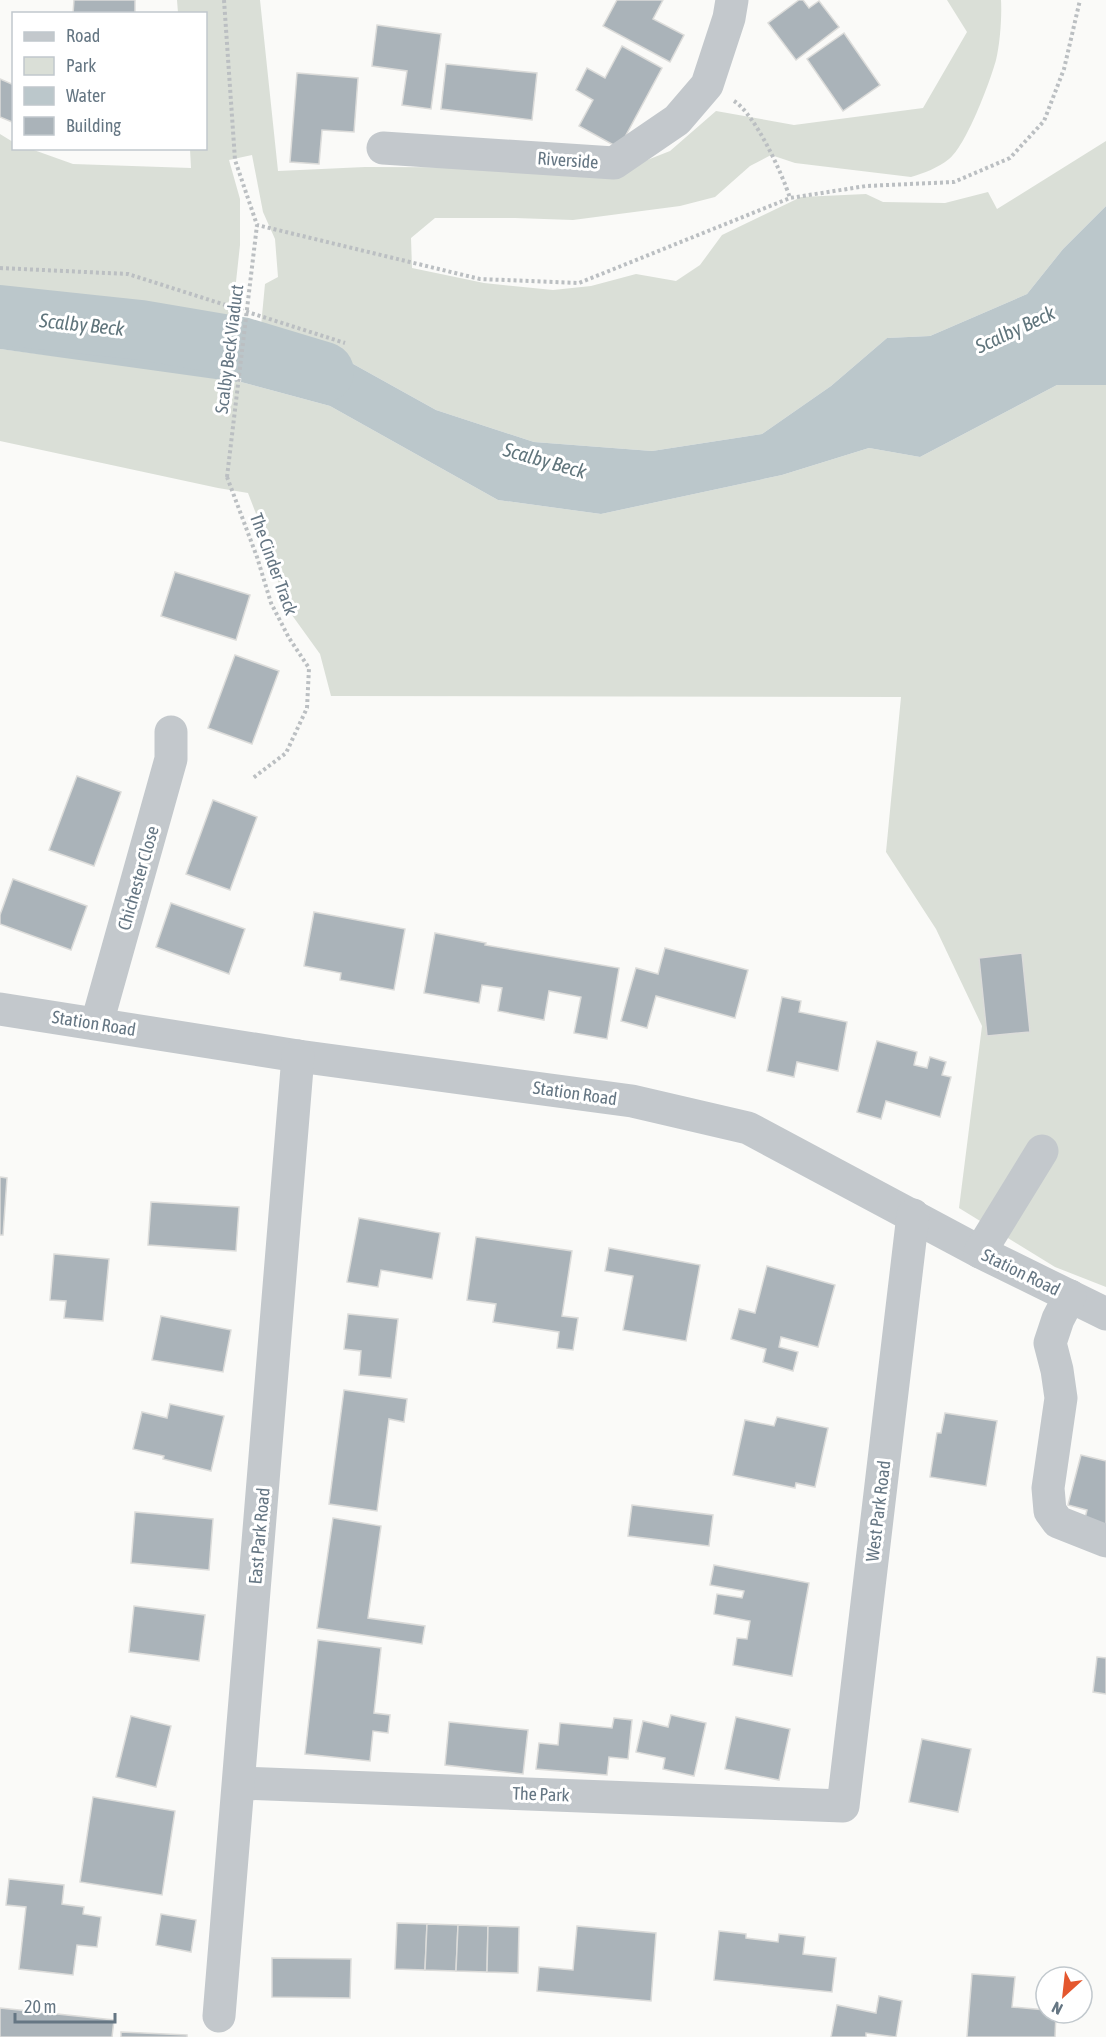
<svg xmlns="http://www.w3.org/2000/svg" width="1106" height="2037" font-family="'Asap Condensed',sans-serif">
<rect width="100%" height="100%" fill="#fafaf8"/>
<g fill="#dadfd7">
<path d="M 177,0 L 260,0 L 278,171 L 365,167 L 627,168 L 670,151 L 716,111 L 794,125 L 923,108 L 967,32 L 947,0 L 1001,0 C 1002,16 1000,44 996,60 C 990,82 966,146 949,159 C 938,168 924,173 911,177 L 795,163 L 771,155 L 750,166 L 715,197 L 680,206 L 573,220 L 515,218 L 435,218 L 411,238 L 412,268 L 484,283 L 553,290 L 591,286 L 636,274 L 676,281 L 700,265 L 722,235 L 801,197 L 866,194 L 883,202 L 945,203 L 988,192 L 997,209 L 1106,141 L 1106,206 L 1063,249 L 1027,294 L 930,336 L 887,338 L 831,386 L 762,434 L 652,451 L 534,442 L 436,410 L 319,345 L 261,326 L 265,284 L 278,277 L 275,239 L 263,212 L 252,155 L 229,160 L 240,199 L 240,245 L 235,291 L 228,318 L 83,294 L 0,290 L 0,134 L 13,142 L 14,148 L 31,149 L 73,164 L 191,168 L 190,149 L 206,148 L 206,14 L 178,13 Z"/>
<polygon points="0,349 95,361 241,382 330,406 498,500 601,514 782,475 869,448 920,457 1057,385 1106,385 1106,1287 1055,1267 959,1208 982,1026 936,929 886,852 901,697 331,696 320,654 284,604 270,550 248,493 218,488 0,441"/>
</g>
<g fill="#bbc7cb">
<polygon points="1106,206 1106,385 1057,385 920,457 869,448 782,475 601,514 498,500 330,406 241,382 247,321 319,345 436,410 534,442 652,451 762,434 831,386 887,338 930,336 1027,294 1063,249"/>
<polygon points="0,290 83,294 244,320 237,382 0,349"/>
</g>
<g fill="none" stroke-linecap="round" stroke-linejoin="round">
<polyline stroke="#bbc7cb" stroke-width="60" points="0,315 141,330 241,347 324,372"/>
</g>
<g fill="#aab3b9" stroke="#dcdcda" stroke-width="1.5">
<polygon points="74,0 135,0 135,14 73,14"/>
<polygon points="617,0 663,0 653,19 684,35 670,62 603,26"/>
<polygon points="799,0 803,0 809,8 819,1 839,27 796,60 768,23"/>
<polygon points="377,25 441,34 431,109 402,105 407,71 372,66"/>
<polygon points="844,33 880,85 843,111 807,59"/>
<polygon points="622,46 662,68 619,148 579,126 593,100 576,90 587,68 605,78"/>
<polygon points="446,64 537,73 532,120 441,109"/>
<polygon points="297,73 358,78 354,132 322,130 319,164 290,162"/>
<polygon points="0,79 14,85 14,118 12,122 0,117"/>
<polygon points="175,572 250,595 236,640 161,616"/>
<polygon points="235,655 279,671 252,744 208,728"/>
<polygon points="77,776 121,792 94,866 49,850"/>
<polygon points="213,800 257,817 230,890 186,874"/>
<polygon points="13,879 87,906 71,950 0,924 0,915"/>
<polygon points="171,903 245,929 229,974 156,947"/>
<polygon points="314,912 405,929 394,990 340,980 341,973 304,966"/>
<polygon points="435,933 486,943 485,945 619,968 607,1039 574,1033 581,997 549,991 544,1020 498,1011 502,988 482,985 479,1003 424,993"/>
<polygon points="665,948 748,970 735,1018 656,996 647,1028 621,1021 636,968 658,974"/>
<polygon points="1022,953 1030,1032 987,1036 979,958"/>
<polygon points="782,997 801,1001 799,1012 847,1022 838,1071 797,1062 794,1077 767,1071"/>
<polygon points="877,1041 917,1052 914,1065 927,1068 930,1057 946,1062 942,1075 951,1077 940,1117 886,1101 881,1119 857,1112"/>
<polygon points="0,1177 7,1178 3,1235 0,1235"/>
<polygon points="151,1202 239,1207 236,1251 148,1245"/>
<polygon points="359,1218 440,1233 432,1279 381,1270 378,1287 347,1282"/>
<polygon points="476,1237 572,1251 562,1316 578,1318 573,1350 557,1348 559,1332 493,1322 496,1304 467,1300"/>
<polygon points="609,1248 700,1265 686,1341 623,1330 633,1276 605,1271"/>
<polygon points="54,1254 109,1259 103,1321 64,1318 66,1301 50,1300"/>
<polygon points="767,1266 835,1285 818,1347 781,1337 779,1347 798,1352 793,1371 763,1362 766,1349 731,1339 739,1309 755,1313"/>
<polygon points="348,1314 398,1319 391,1378 359,1375 361,1351 344,1349"/>
<polygon points="161,1316 231,1330 223,1372 152,1360"/>
<polygon points="344,1390 407,1399 404,1422 389,1419 377,1511 329,1504"/>
<polygon points="170,1404 224,1416 211,1471 163,1459 164,1456 133,1449 142,1412 167,1418"/>
<polygon points="945,1413 997,1421 986,1486 930,1477 937,1433 941,1433"/>
<polygon points="777,1417 828,1428 815,1487 796,1483 795,1488 733,1475 745,1420 774,1426"/>
<polygon points="1081,1455 1106,1461 1106,1528 1084,1522 1087,1510 1068,1505"/>
<polygon points="632,1505 713,1515 709,1546 628,1536"/>
<polygon points="135,1512 213,1519 209,1570 131,1563"/>
<polygon points="333,1518 381,1526 368,1618 425,1626 422,1644 317,1628"/>
<polygon points="714,1565 809,1583 792,1676 733,1665 737,1638 747,1639 750,1621 714,1614 717,1594 742,1598 744,1591 710,1585"/>
<polygon points="134,1606 205,1615 199,1661 129,1652"/>
<polygon points="318,1640 381,1648 374,1713 390,1715 388,1733 373,1731 370,1761 305,1754"/>
<polygon points="1097,1657 1106,1658 1106,1694 1093,1692"/>
<polygon points="671,1715 706,1723 694,1776 663,1769 665,1758 636,1752 643,1721 668,1727"/>
<polygon points="131,1716 171,1726 156,1787 116,1777"/>
<polygon points="736,1717 790,1729 779,1780 725,1769"/>
<polygon points="614,1718 632,1720 628,1759 609,1757 607,1775 536,1769 539,1743 558,1745 560,1723 612,1728"/>
<polygon points="449,1722 528,1730 523,1774 445,1765"/>
<polygon points="922,1739 971,1749 958,1812 909,1802"/>
<polygon points="93,1797 175,1811 162,1895 80,1882"/>
<polygon points="9,1879 64,1885 62,1904 84,1907 83,1914 101,1917 97,1947 77,1945 73,1975 19,1969 26,1907 6,1905"/>
<polygon points="161,1914 196,1920 191,1952 156,1945"/>
<polygon points="397,1923 427,1924 425,1970 395,1969"/>
<polygon points="427,1924 458,1925 456,1971 425,1970"/>
<polygon points="458,1925 488,1926 487,1972 456,1971"/>
<polygon points="488,1926 519,1927 518,1973 487,1972"/>
<polygon points="577,1926 656,1933 651,2001 537,1991 539,1967 573,1970"/>
<polygon points="719,1931 746,1934 746,1938 778,1942 779,1934 805,1937 803,1954 836,1958 832,1992 714,1980"/>
<polygon points="272,1958 351,1959 350,1998 272,1997"/>
<polygon points="972,1974 1015,1977 1012,2007 1046,2010 1046,2013 1056,2013 1055,2037 967,2037"/>
<polygon points="879,1996 902,2001 896,2037 866,2033 866,2037 831,2037 837,2005 876,2013"/>
<polygon points="0,2008 114,2020 112,2037 0,2037"/>
<polygon points="121,2032 187,2035 187,2037 121,2037"/>
</g>
<g fill="none" stroke-linecap="round" stroke-linejoin="round">
<g stroke="#bbbfc2" stroke-width="4" stroke-dasharray="3 3" stroke-linecap="butt">
<polyline points="224,0 235,160 257,225 480,279 579,283 790,198 866,186 954,182 1010,158 1044,121 1064,69 1080,0"/>
<path d="M 734,101 C 755,114 782,173 790,198"/>
<polyline points="0,268 128,274 345,343"/>
<polyline points="227,477 257,557 271,603 289,638 309,668 307,708 286,753 253,778"/>
</g>
<g stroke="#c3c8cc" stroke-width="33">
<polyline points="383,148 614,163 677,120 707,85 729,18 732,0"/>
<polyline points="0,1009 298,1056 632,1101 748,1128 980,1252 1106,1314"/>
<polyline points="97,1023 171,759 171,732"/>
<polyline points="980,1252 1042,1151"/>
<polyline points="1070,1296 1058,1319 1050,1343 1057,1370 1061,1398 1048,1488 1050,1511 1058,1522 1106,1541"/>
<polyline points="239,1783 843,1806 913,1215"/>
<polyline points="219,2016 298,1056"/>
</g>
<polyline stroke="#bbbfc2" stroke-width="4" stroke-dasharray="3 3" stroke-linecap="butt" points="227,477 257,225"/>
</g>
<g text-anchor="middle" dominant-baseline="central" stroke-width="6" stroke-linejoin="round" paint-order="stroke">
<g font-size="18" fill="#657683" stroke="#fff">
<text transform="translate(568 160) rotate(4)">Riverside</text>
<text transform="translate(229 349) rotate(-83)">Scalby Beck Viaduct</text>
<text transform="translate(274 564) rotate(70)">The Cinder Track</text>
<text transform="translate(138 878) rotate(-74)">Chichester Close</text>
<text transform="translate(94 1023) rotate(9)">Station Road</text>
<text transform="translate(575 1093) rotate(8)">Station Road</text>
<text transform="translate(1021 1272) rotate(26)">Station Road</text>
<text transform="translate(878 1511) rotate(-83)">West Park Road</text>
<text transform="translate(259 1536) rotate(-85)">East Park Road</text>
<text transform="translate(541 1794) rotate(2)">The Park</text>
</g>
<g font-size="20" font-style="italic" fill="#60757c" stroke="#fff">
<text transform="translate(82 324) rotate(6)">Scalby Beck</text>
<text transform="translate(1015 329) rotate(-25)">Scalby Beck</text>
<text transform="translate(545 460) rotate(16)">Scalby Beck</text>
</g>
</g>
<rect x="12" y="12" width="195" height="138" fill="#ffffff" stroke="#c1c8cd" stroke-width="1.5"/>
<rect x="24" y="32" width="30" height="9" fill="#c3c8cc" stroke="#c1c8cd" stroke-width="1.5"/>
<text x="66" y="42" font-size="18" fill="#657683">Road</text>
<rect x="24" y="57" width="30" height="18" fill="#dadfd7" stroke="#c1c8cd" stroke-width="1.5"/>
<text x="66" y="72" font-size="18" fill="#657683">Park</text>
<rect x="24" y="87" width="30" height="18" fill="#bbc7cb" stroke="#c1c8cd" stroke-width="1.5"/>
<text x="66" y="102" font-size="18" fill="#657683">Water</text>
<rect x="24" y="117" width="30" height="18" fill="#aab3b9" stroke="#c1c8cd" stroke-width="1.5"/>
<text x="66" y="132" font-size="18" fill="#657683">Building</text>
<g transform="translate(1064 1995) rotate(207)"><circle r="28" fill="#ffffff" stroke="#c1c8cd" stroke-width="1.5"/>
<path d="M0-4.5L10 22L0 15L-10 22Z" fill="#e4572e"/>
<text y="-9" font-size="16" font-weight="bold" text-anchor="middle" fill="#657683">N</text>
</g>
<path d="M15 2013v9h100v-9" fill="none" stroke="#657683" stroke-width="3"/>
<text x="24" y="2013" font-size="18" fill="#657683" stroke="#ffffff" stroke-width="4.5" paint-order="stroke">20 m</text>
</svg>
